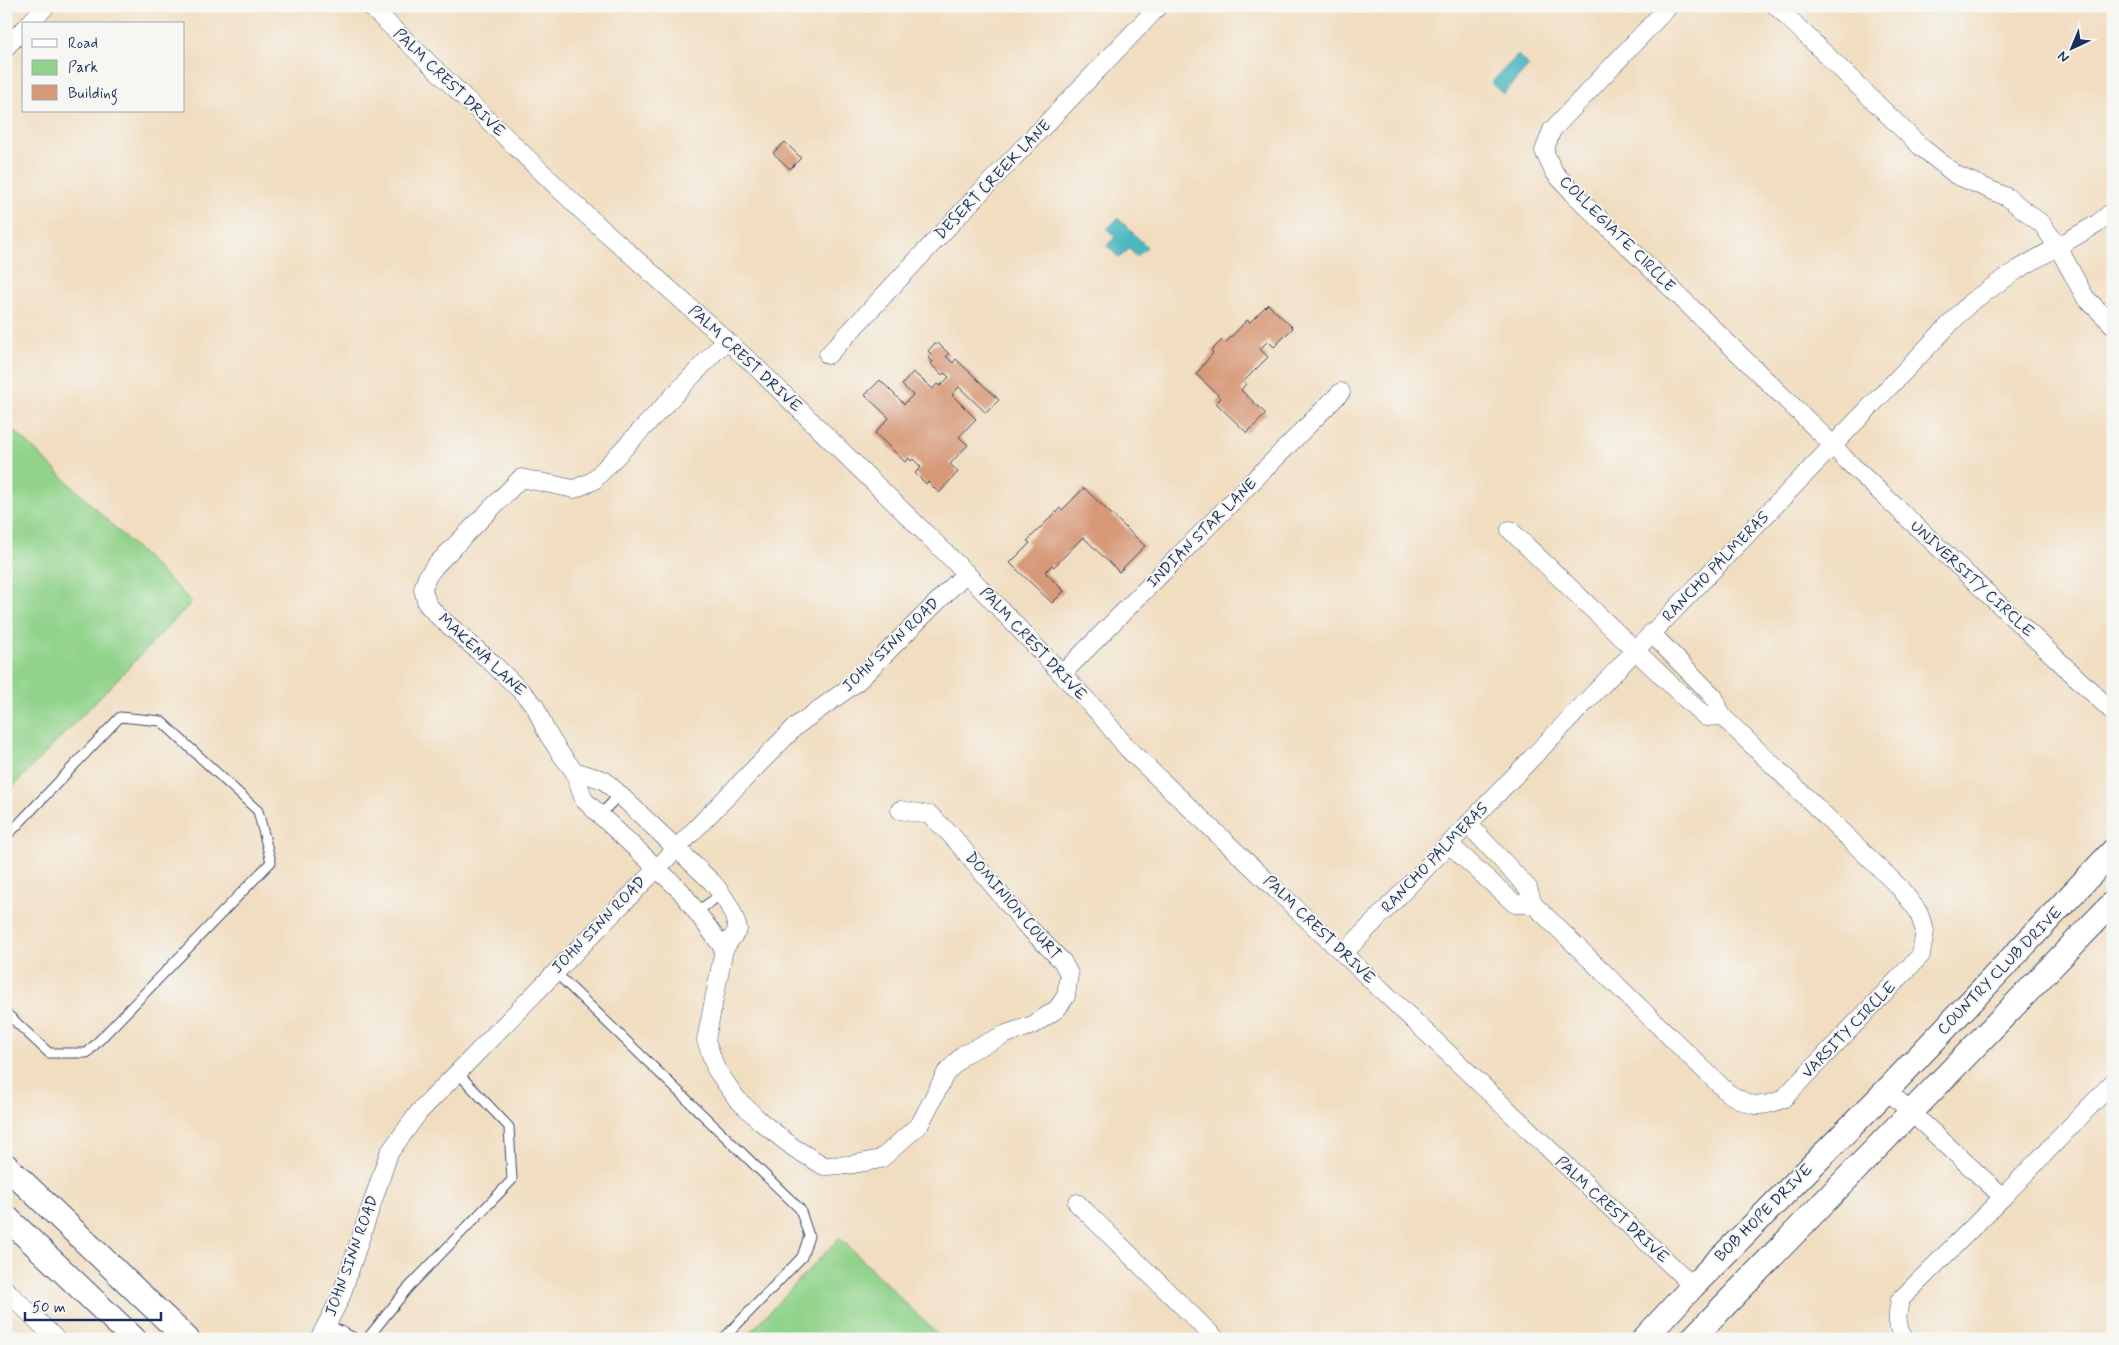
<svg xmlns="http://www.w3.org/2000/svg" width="2119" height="1345" font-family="Mynerve,sans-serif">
<rect width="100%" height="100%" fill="#f6f6f2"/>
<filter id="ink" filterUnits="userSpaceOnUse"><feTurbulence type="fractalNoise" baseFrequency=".02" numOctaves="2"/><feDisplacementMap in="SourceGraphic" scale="10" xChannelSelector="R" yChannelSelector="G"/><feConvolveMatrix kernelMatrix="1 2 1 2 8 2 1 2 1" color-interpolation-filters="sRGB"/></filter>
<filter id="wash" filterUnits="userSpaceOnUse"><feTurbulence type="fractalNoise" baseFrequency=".0096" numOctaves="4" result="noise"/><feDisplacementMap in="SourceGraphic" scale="20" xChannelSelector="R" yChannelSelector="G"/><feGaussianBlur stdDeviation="1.12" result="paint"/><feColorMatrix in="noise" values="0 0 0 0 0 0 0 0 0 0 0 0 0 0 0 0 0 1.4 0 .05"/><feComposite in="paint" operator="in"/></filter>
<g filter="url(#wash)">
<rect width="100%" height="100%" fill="#f1ddbf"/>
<g fill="#91d38b" stroke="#568174">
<polygon points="12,428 192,602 6,794 6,433"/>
<polygon points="839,1238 840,1238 942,1339 744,1339"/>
</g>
<g fill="#49b8c0" stroke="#32748f">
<polygon points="1518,55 1529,66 1503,94 1491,83"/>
<polygon points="1118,218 1147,247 1137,257 1129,249 1119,258 1107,246 1115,237 1107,229"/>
</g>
<g id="blocks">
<g fill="#d79978">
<polygon points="785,142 801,158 790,169 773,153"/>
<polygon points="1268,304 1293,328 1274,347 1268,341 1260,349 1268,357 1244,381 1246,384 1241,390 1266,414 1247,433 1216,403 1221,398 1196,374 1213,353 1211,351 1223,339 1226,342 1247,320 1250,322"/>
<polygon points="938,343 949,354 946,356 953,363 956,359 999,400 986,413 959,387 952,395 976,419 959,437 968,445 950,464 958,472 939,493 928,482 926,484 915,473 921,467 913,459 911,461 909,458 905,462 875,433 889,418 865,395 880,380 904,404 913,395 902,385 913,372 933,389 937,384 940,386 949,377 944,373 942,375 931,364 933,362 928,358 931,354 928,351 934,344 936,345"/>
<polygon points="1084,488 1145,546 1119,572 1083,537 1054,567 1052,565 1045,572 1064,591 1052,603 1010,563 1030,543 1027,541 1060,508 1062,510"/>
</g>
</g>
</g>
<g filter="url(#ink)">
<use href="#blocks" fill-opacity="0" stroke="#3b496d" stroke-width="1"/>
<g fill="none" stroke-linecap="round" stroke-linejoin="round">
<defs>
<g id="service">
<polyline points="600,815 619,795"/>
<polyline points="6,837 120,717 161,721 258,811 271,862 87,1053 49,1053 6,1013"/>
<polyline points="696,912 722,894"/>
<polyline points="555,972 800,1209 809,1236 802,1257 723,1339"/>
<polyline points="327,1324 356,1339"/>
<polyline points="367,1339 407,1289 512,1180 509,1127 457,1072"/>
</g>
<g id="minor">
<polyline points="370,6 580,209 754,365 966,573 1097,711 1128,749 1693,1286"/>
<polyline points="1669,6 1552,130 1544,151 1554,172 1576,196 1834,446 1844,458 2113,712"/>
<polyline points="1776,6 1920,146 1956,175 2007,197 2042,224 2058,247 2085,297 2113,325"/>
<polyline points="29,24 46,6"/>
<polyline points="6,47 24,29"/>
<polyline points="828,355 975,198 1159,6"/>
<polyline points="1510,530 1688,701 1706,717 1722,716 1714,697 1651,633"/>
<polyline points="1062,674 1341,392"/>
<path d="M 574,771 L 604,780 L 712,882 C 725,897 733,910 738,929 L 724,949 L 706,1040 L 716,1069 L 737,1099 L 761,1122 L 794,1148 L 824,1166 L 849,1165 L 881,1159 L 920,1124 L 946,1073 L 964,1054 L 1006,1034 L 1033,1025 L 1057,1009 L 1066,996 L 1069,974 L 1062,961 L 1025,924 L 952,836 L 930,815 L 900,810"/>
<polyline points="1449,844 1515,904 1533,904 1528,888 1468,824"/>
<path d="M 1533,904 L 1728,1093 C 1751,1107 1758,1109 1783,1099 L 1921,955 L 1925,931 L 1918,911 L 1900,888 L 1722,716"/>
<polyline points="724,949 681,891 584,800 574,771 560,753 546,731 535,706 524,694 491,662 439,617 427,604 423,589 427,577 435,566 521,478 574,489 593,481 726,340"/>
<polyline points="1344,953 1971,302 2017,270 2097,224 2113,211"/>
<polyline points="1887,1090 2003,1197"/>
<polyline points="1077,1203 1216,1339"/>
<polyline points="6,1290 56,1339"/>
<polyline points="319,1339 340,1299 389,1153 419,1112 796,726 857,682 966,573"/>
<path d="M 1906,1339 C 1895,1328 1897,1314 1900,1300 L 2003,1197 L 2113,1082"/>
</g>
<g id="secondary">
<polyline points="6,1166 187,1339"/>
<polyline points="6,1217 134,1339"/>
<polyline points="1644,1339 1693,1286 1887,1090 2113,851"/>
<polyline points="1692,1339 2113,903"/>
</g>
</defs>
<use href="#service" stroke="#3b496d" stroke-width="11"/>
<use href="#minor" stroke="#3b496d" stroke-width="19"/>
<use href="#secondary" stroke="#3b496d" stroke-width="26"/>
<use href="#service" stroke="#fff" stroke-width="9"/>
<use href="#minor" stroke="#fff" stroke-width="18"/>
<use href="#secondary" stroke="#fff" stroke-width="24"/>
</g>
</g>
<g text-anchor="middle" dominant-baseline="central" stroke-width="4" stroke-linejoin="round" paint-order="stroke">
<g font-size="16" fill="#1b2f5e" stroke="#f6f6f2">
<text transform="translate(449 83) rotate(44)">PALM CREST DRIVE</text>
<text transform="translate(993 180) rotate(-46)">DESERT CREEK LANE</text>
<text transform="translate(1617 234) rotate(45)">COLLEGIATE CIRCLE</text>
<text transform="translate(745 359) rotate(43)">PALM CREST DRIVE</text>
<text transform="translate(1202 533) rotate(-45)">INDIAN STAR LANE</text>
<text transform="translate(1716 567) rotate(-46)">RANCHO PALMERAS</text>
<text transform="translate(1972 579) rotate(43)">UNIVERSITY CIRCLE</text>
<text transform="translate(1033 644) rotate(47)">PALM CREST DRIVE</text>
<text transform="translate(891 645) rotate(-44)">JOHN SINN ROAD</text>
<text transform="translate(482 655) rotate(43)">MAKENA LANE</text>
<text transform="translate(1435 858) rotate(-46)">RANCHO PALMERAS</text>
<text transform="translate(1013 906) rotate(49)">DOMINION COURT</text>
<text transform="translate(599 925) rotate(-46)">JOHN SINN ROAD</text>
<text transform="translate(1319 930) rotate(44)">PALM CREST DRIVE</text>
<text transform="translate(2000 971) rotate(-46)">COUNTRY CLUB DRIVE</text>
<text transform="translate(1849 1030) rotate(-46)">VARSITY CIRCLE</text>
<text transform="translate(1612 1210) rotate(43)">PALM CREST DRIVE</text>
<text transform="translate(1764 1213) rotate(-45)">BOB HOPE DRIVE</text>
<text transform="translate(352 1256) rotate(-70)">JOHN SINN ROAD</text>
</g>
</g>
<rect width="2119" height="1345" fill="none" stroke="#f6f6f2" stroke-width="25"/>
<rect x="22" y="22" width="162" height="90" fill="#f6f6f2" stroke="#9ea6b7"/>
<rect x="32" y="39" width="25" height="8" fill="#ffffff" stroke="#9ea6b7"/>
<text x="68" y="48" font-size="15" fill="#1b2f5e">Road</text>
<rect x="32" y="60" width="25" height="15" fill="#91d38b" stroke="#9ea6b7"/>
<text x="68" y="72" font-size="15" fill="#1b2f5e">Park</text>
<rect x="32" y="85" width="25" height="15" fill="#d79978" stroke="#9ea6b7"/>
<text x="68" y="98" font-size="15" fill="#1b2f5e">Building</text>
<g transform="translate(2072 48) rotate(224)" stroke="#f6f6f2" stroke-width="4" paint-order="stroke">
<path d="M0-4L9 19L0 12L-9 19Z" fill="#1b2f5e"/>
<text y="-8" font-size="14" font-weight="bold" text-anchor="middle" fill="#1b2f5e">N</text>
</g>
<path d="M25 1312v8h136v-8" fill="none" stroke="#1b2f5e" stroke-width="2.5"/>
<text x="32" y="1312" font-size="15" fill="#1b2f5e" stroke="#f6f6f2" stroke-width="4" paint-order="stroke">50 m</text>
</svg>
